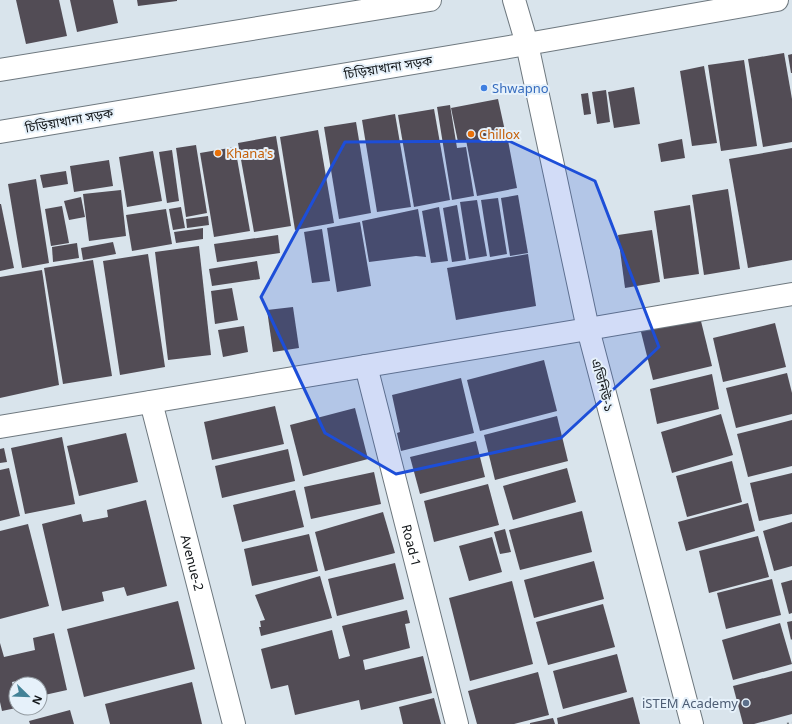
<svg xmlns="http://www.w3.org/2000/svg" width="792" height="724" font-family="'Noto Sans','Noto Sans Bengali',sans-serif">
<rect width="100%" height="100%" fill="#d9e4ec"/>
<g fill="#524c55">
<polygon points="16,0 59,0 67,36 26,44"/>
<polygon points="70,0 113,0 118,23 77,32"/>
<polygon points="137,0 177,0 177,1 138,6"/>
<polygon points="784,53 792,99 792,142 763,147 748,59"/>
<polygon points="792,54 792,73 791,73 788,55"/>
<polygon points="744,60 757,146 721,151 708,65"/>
<polygon points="704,66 717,143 692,146 680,71"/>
<polygon points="634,87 640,124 614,128 608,92"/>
<polygon points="606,90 610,122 597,124 592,92"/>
<polygon points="588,93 591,114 584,115 581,94"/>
<polygon points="498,99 505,131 506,130 517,188 477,196 466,140 458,142 451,108"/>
<polygon points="450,105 457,148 466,147 474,196 452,200 437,107"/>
<polygon points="434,109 450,200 414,207 398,115"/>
<polygon points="395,114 411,207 377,212 362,120"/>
<polygon points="356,122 371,213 339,219 324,127"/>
<polygon points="318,130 334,223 295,230 280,137"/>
<polygon points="276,136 291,226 254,232 238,143"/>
<polygon points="682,139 685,158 661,162 658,144"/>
<polygon points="196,145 207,213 186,217 176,148"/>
<polygon points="235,147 250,231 214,237 200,153"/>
<polygon points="792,148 792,260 748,268 729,159"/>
<polygon points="172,150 179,201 167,203 159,152"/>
<polygon points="153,151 162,201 127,207 119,157"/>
<polygon points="109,160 113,186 74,192 70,166"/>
<polygon points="66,171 68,184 43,188 40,175"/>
<polygon points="36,179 49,263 22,268 8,184"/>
<polygon points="728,189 740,269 704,275 692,195"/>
<polygon points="121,190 126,236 89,241 83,194"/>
<polygon points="518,195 528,253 510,256 501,198"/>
<polygon points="81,197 85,217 69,220 64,201"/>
<polygon points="498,198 507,254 490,257 481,200"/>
<polygon points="477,200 487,256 469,259 460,202"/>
<polygon points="0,204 1,204 14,268 0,271"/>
<polygon points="457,205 466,260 452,262 443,208"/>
<polygon points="690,205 699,274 664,279 654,211"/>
<polygon points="62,206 69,243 51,246 45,209"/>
<polygon points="181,207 185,228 173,230 169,209"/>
<polygon points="439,207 448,261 431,263 422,211"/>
<polygon points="166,209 172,244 132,251 126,215"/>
<polygon points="418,209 426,257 416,256 369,262 362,221"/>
<polygon points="208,216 209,225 187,228 186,219"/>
<polygon points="360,222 371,286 337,292 327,228"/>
<polygon points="203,228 203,239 176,243 174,232"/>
<polygon points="322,229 330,281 312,283 304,232"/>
<polygon points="652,230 660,282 625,288 618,235"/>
<polygon points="278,235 280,253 217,262 214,244"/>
<polygon points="113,242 116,254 83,260 81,248"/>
<polygon points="77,243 79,258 53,262 52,247"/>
<polygon points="199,246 211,355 168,360 155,252"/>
<polygon points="148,254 165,367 120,375 103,261"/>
<polygon points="528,254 536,306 456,320 447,268"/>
<polygon points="93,260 112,376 63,384 44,268"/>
<polygon points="257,261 260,279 212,286 209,269"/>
<polygon points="42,270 59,385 0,398 0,277"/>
<polygon points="232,288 238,320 215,324 211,291"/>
<polygon points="293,307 299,348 273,352 267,310"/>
<polygon points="699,313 712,366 653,380 640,328"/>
<polygon points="775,323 786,367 723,382 713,338"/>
<polygon points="244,326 248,352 223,357 218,330"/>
<polygon points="544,360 557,411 480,431 467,380"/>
<polygon points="787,373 792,393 792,414 736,428 726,388"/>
<polygon points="712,374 719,409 657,424 650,389"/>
<polygon points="461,378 474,433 401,451 397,433 400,432 392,395"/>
<polygon points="275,406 284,444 212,460 204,422"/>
<polygon points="355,408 368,459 303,476 290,425"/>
<polygon points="721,414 733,455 672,473 661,432"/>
<polygon points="557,416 568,461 495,480 484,435"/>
<polygon points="792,420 792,466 748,477 737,434"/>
<polygon points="126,433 138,482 79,496 67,446"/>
<polygon points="62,437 75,504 25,514 11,448"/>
<polygon points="476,441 485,477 420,494 410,457"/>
<polygon points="4,448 7,462 0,463 0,449"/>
<polygon points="288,449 295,481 222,498 215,466"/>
<polygon points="732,461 742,502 687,517 676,476"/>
<polygon points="9,468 20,516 0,521 0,470"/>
<polygon points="567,468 576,502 513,520 503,486"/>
<polygon points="374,472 381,504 311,519 304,487"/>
<polygon points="792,473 792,514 759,521 750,483"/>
<polygon points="488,484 499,525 434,542 424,501"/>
<polygon points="295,490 304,527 242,542 233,505"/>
<polygon points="146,500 167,586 127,596 124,587 102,592 104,601 62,611 42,524 81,514 83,522 108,517 107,510"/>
<polygon points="748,503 755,531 686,551 678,522"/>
<polygon points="582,511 592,552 520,570 509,530"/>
<polygon points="383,512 395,553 325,571 315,532"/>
<polygon points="792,522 792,566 774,571 763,531"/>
<polygon points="28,524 49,606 0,619 0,531"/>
<polygon points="505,529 511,552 500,554 494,532"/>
<polygon points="309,534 318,571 252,586 244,549"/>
<polygon points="758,536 769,577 709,593 699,551"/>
<polygon points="492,537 502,572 469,581 459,546"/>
<polygon points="594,561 604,599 534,618 524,580"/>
<polygon points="395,563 404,599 337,616 328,579"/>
<polygon points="320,576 332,618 261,636 259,627 261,627 260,621 265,620 255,595"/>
<polygon points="772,579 781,615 726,629 717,593"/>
<polygon points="792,580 792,613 789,614 781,583"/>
<polygon points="512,581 533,664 470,681 449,598"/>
<polygon points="178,601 195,669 84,697 67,629"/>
<polygon points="603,604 615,647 548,665 536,622"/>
<polygon points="407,610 410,623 405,624 410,648 363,660 365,670 423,656 432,693 361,710 359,700 295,715 288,685 271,689 261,649 332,630 339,659 350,656 342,626"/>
<polygon points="792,621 792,639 791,640 787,622"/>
<polygon points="780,623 792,664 733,680 722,640"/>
<polygon points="54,633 67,690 40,696 40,684 33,684 32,678 12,682 16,698 16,708 2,711 0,702 0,643 4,657 35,650 33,638"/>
<polygon points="617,654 627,692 563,709 553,671"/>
<polygon points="792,671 792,714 754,724 743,724 733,686"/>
<polygon points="538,672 549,715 514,724 477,724 468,691"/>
<polygon points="192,682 202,724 110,724 105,704"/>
<polygon points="633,697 640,724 558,724 557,718"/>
<polygon points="434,698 441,724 403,724 399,707"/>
<polygon points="70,710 74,724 30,724 29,721"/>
<polygon points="553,718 555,724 530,724 530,723"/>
</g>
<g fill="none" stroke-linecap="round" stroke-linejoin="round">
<defs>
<g id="street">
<path id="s1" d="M 366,366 L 457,724"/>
<path id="s2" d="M 151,402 L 234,724"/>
<polyline points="0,427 588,329 792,294"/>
</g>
<g id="secondary">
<polyline points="514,0 527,44 588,329 692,724"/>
<polyline points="0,70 430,0"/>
<polyline points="0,132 527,44 777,0"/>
</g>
</defs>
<use href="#street" stroke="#6e787f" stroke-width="24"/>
<use href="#secondary" stroke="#6e787f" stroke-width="24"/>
<polyline stroke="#72797e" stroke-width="2.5" stroke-dasharray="2 3" stroke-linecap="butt" points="787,724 792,723"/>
<use href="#street" stroke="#fff" stroke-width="22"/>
<use href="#secondary" stroke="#fff" stroke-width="22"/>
</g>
<path fill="#1d4ed8" fill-opacity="0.2" stroke="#1d4ed8" stroke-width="3" stroke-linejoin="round" d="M 509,141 L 595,181 L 659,347 L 561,438 L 396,474 L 325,433 L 261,297 L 345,142 Z"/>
<circle fill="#3f7fe0" stroke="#e6f1fa" stroke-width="1.5" cx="484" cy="88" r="4"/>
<g fill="#e8710a" stroke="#e6f1fa" stroke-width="1.5">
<circle cx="471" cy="134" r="4"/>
<circle cx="218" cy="153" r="4"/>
</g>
<circle fill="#5c6f8a" stroke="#e6f1fa" stroke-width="1.5" cx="746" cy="703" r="4"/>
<g text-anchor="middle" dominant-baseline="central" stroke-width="4" stroke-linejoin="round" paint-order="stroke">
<g font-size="13" fill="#13171a" stroke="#e6f1fa">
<text transform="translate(388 67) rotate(-9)">চিড়িয়াখানা সড়ক</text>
<text transform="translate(69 120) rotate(-10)">চিড়িয়াখানা সড়ক</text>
<text transform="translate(603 385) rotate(75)">এভিনিউ-১</text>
<text stroke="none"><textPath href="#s1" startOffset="185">Road-1</textPath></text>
<text stroke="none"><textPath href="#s2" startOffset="166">Avenue-2</textPath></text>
</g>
<g font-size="13" fill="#366cbe" stroke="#e6f1fa" text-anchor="start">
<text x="492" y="88">Shwapno</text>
</g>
<g font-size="13" fill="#c56008" stroke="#e6f1fa" text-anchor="start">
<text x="479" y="134">Chillox</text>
<text x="226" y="153">Khana's</text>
</g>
<g font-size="13" fill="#4e5e75" stroke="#e6f1fa" text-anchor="end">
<text x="738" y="703">iSTEM Academy</text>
</g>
</g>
<g transform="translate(28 696) rotate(113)"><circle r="19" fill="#e6f1fa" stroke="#929aa0"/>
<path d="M0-3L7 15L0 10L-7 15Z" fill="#438297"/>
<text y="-6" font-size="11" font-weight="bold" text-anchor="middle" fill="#13171a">N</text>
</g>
</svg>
